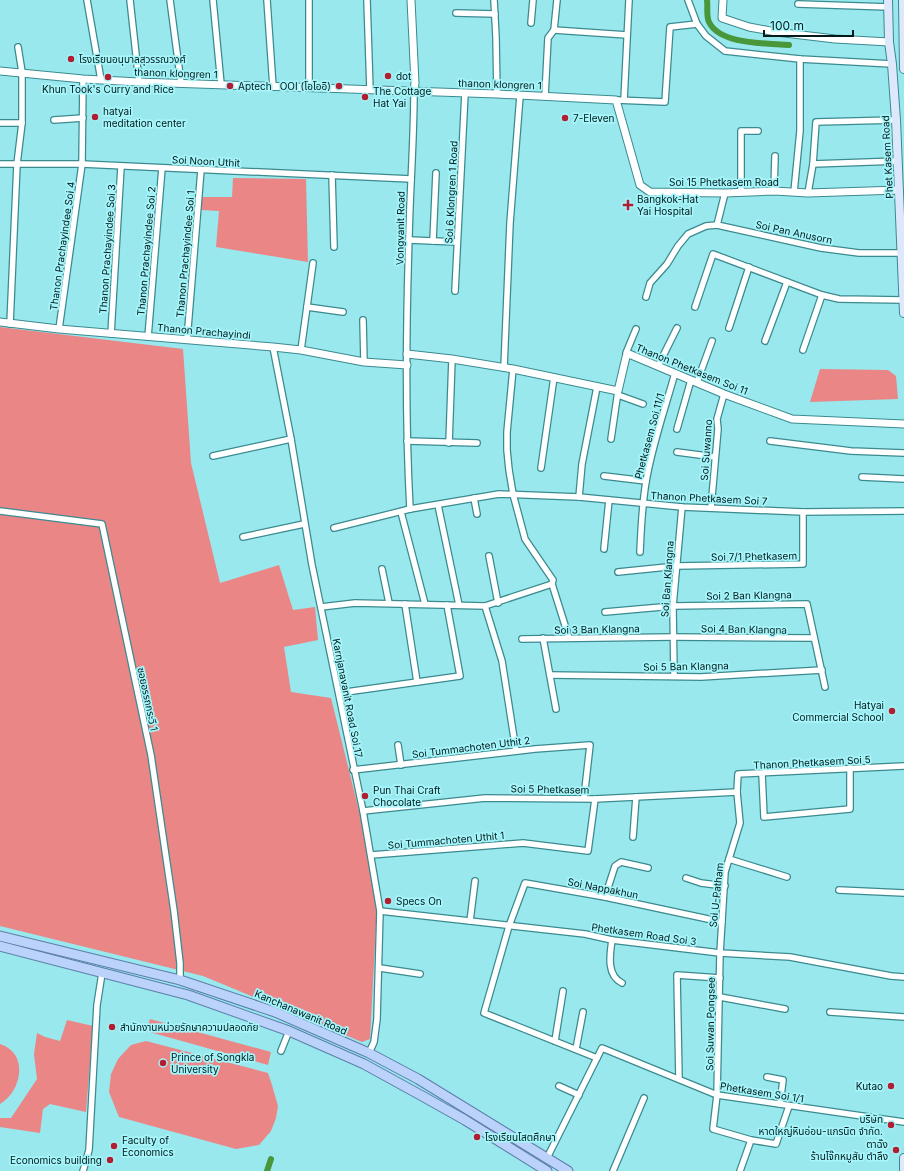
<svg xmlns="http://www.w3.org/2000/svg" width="904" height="1171" font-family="Inter,'Noto Sans Thai',sans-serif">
<rect width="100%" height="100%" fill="#99e8ed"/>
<g fill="#ea8686">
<polygon points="233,178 306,179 308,262 216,247 219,211 201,210 199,197 232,197"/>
<polygon points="0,327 183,349 191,463 220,583 279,565 293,610 315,607 318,640 284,647 291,692 331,698 366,839 377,905 370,1039 362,1042 203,976 0,926"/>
<polygon points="820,369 888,370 896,376 898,399 810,402"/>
<polygon points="150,1019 271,1052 268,1065 146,1031"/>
<polygon points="67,1020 93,1026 86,1112 50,1104 43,1109 40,1133 0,1127 0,1118 11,1118 37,1079 34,1054 37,1033 45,1037 60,1041"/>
<polygon points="146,1041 268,1073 272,1085 278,1106 276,1118 271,1131 259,1145 236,1149 119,1117 109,1092 111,1074 118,1059 131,1045"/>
<path d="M 0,1044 C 29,1053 22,1091 0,1104 Z"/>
</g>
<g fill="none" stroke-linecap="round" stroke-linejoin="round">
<g stroke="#48973a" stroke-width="6">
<path d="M 707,0 C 708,6 706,16 709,22 C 720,45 766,43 789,45"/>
<polyline points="267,1171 271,1159"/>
</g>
<defs>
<g id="minor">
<polyline points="87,0 101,80"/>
<polyline points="130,0 139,82"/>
<polyline points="170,0 181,83"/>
<polyline points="213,0 221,84"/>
<polyline points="267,0 273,87"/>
<polyline points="367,0 370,90"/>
<polyline points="494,0 496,37 497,94"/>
<polyline points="688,0 697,24 706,36 725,51 800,59 892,64"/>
<polyline points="798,4 889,7"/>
<polyline points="456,13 495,14"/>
<polyline points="531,23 533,0"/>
<polyline points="554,30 627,35"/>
<polyline points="309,88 309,0"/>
<polyline points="545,96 548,38 554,30 557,0"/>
<polyline points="616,100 665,102 670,27 697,24"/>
<polyline points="624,100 629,0"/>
<polyline points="54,120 83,118"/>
<polyline points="0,123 22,123"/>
<polyline points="0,164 82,164 411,179"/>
<polyline points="813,164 898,161"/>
<polyline points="332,175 334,247"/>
<polyline points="774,191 775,156"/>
<polyline points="741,192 741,131 758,131"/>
<polyline points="794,192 800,131 800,59"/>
<polyline points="725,193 717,225 821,248 859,253 902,253"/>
<polyline points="808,193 813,164 816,122 896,120"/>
<polyline points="409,240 457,242"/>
<polyline points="433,241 436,173"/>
<polyline points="455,291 465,93"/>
<polyline points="646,297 650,283 667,264 678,246 688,234 706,226 717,225"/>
<polyline points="307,307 343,312"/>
<polyline points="695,307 713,254 822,295 839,299 903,300"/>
<polyline points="363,320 364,362"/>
<polyline points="10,324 17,164 22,123 22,72 18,47"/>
<polyline points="729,328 749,267"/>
<polyline points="59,329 82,164 83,79"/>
<polyline points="111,334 121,167"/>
<polyline points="148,337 162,168"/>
<polyline points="187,340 201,170"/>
<polyline points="765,341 787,282"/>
<polyline points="273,347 291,439 312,565 363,811 380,911 377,1019 374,1042 369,1053"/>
<polyline points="301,350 313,263"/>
<polyline points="803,350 822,295"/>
<polyline points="626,353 636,329"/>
<polyline points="658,366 677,328"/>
<polyline points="504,368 510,223 520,96"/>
<polyline points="513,369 507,432 507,450 509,470 513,494 525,539 553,580 552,584 569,638"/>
<polyline points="697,382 712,341"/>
<polyline points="618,395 643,404"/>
<polyline points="677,429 691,380"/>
<polyline points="611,439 618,391"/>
<polyline points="407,441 477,443"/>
<polyline points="770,441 851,451 904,453"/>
<polyline points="449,443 452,359"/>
<polyline points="677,452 715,457"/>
<polyline points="213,456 291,439"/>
<polyline points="541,468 554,377"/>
<polyline points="604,476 646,481"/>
<polyline points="862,477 904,479"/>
<polyline points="579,497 582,464 597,387"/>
<polyline points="474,498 477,514"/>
<polyline points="438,505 459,605"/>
<polyline points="711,508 718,429 717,419 724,394"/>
<path d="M 410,509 C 405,419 406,328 409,237 C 410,188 414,140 414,91"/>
<polyline points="0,511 102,524 151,755 174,911 180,963 180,980"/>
<polyline points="401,512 425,604"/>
<polyline points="334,528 410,509 499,494 579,497 682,507 803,512 904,511"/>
<polyline points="243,537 304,524"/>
<polyline points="604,549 609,500"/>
<path d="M 640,552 C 641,529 642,505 646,482 C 652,445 665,409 675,373"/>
<polyline points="489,556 498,603"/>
<polyline points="382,569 389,603"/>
<polyline points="618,572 677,566 803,564 803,512"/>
<polyline points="405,604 417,682"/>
<polyline points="485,606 502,661 516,751"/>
<polyline points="321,607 355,603 485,606 552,584"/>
<polyline points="605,612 673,606 807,604 825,687"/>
<polyline points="543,638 556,709"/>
<polyline points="522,639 673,637 814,638"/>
<polyline points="550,675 701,677 822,670"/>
<polyline points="674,676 673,606 682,507"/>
<polyline points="339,693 460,676 447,605"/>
<polyline points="398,745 401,765"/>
<polyline points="353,770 535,749 590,745 584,798"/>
<polyline points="762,774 764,817 850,809 850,768"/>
<polyline points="363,811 485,798 595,799 737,792"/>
<polyline points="633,837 636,797"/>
<polyline points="371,855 523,843 588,851 595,799"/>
<polyline points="729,859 787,877"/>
<polyline points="686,878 701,883 725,886"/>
<polyline points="839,890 904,893"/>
<polyline points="605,897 615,866 621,862 648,868"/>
<polyline points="380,911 585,934 612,940 720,953 790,957 891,976 904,977"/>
<polyline points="470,921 475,881"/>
<path d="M 612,940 C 610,954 606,975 622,983"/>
<polyline points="380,968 420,974"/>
<polyline points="720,997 785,1009"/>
<polyline points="830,1012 904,1017"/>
<polyline points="555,1041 563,991"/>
<polyline points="576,1049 583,1012"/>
<polyline points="281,1051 289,1031"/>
<polyline points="597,1058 484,1013 509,926 525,883 605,897 722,922"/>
<polyline points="767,1077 783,1080 780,1104"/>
<polyline points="679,1079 677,975 720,978"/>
<polyline points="559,1086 579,1095"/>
<polyline points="789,1106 776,1144 751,1140 713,1129 717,1095 720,953 725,872 740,823 737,792 738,774 904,766"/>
<polyline points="547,1158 602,1048 717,1095 904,1122"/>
<polyline points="83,1171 89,1150 97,1005 102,973"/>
<polyline points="613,1171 644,1098"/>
<polyline points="740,1171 751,1140"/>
</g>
<g id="tertiary">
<polyline points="411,0 415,83 414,91"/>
<polyline points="723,0 722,18 749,27 776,32 835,39 889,42"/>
<polyline points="0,71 83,79 139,82 497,94 616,100 640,185 650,192 725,193 774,191 808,193 899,190"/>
<polyline points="0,322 59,329 273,347 301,350 364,362 407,365"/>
<polyline points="407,354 452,359 513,369 618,391 626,357 629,354 724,394 792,419 904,424"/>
</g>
<g id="secondary">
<polyline points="888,0 889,42 892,64 896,120 904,313"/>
<polyline points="903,0 904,69"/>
<polyline points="904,1171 904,1158"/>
</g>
<g id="primary">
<polyline points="0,936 180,980 275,1012 369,1053 418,1079 568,1171"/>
<polyline points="0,946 188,995 289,1031 364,1064 424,1097 465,1120 547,1171"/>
</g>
</defs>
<use href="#minor" stroke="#3a8a8f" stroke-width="8"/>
<use href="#tertiary" stroke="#3a8a8f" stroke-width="9"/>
<use href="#secondary" stroke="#3a8a8f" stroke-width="10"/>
<use href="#primary" stroke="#5c7ea9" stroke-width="11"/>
<use href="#minor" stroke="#fff" stroke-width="5.5"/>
<use href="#tertiary" stroke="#fff" stroke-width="7"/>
<use href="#secondary" stroke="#dde8fc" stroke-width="8"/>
<use href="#primary" stroke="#bbd2fa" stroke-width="9"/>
</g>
<g fill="#b11e32" stroke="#a6f5fa" stroke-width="1.5">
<circle cx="71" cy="59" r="4"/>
<circle cx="388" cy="76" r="4"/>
<circle cx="108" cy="77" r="4"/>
<circle cx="230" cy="86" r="4"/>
<circle cx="339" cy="86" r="4"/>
<circle cx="365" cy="97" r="4"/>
<circle cx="95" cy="117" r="4"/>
<circle cx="565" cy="118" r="4"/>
<path d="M626 199h4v4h4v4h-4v4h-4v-4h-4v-4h4z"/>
<circle cx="892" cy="711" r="4"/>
<circle cx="365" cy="796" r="4"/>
<circle cx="388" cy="901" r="4"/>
<circle cx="112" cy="1027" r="4"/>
<circle cx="163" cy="1063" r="4"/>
<circle cx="891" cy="1086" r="4"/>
<circle cx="891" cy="1125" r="4"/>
<circle cx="477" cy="1137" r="4"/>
<circle cx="114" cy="1146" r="4"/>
<circle cx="896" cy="1150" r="4"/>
<circle cx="110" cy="1160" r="4"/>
</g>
<g text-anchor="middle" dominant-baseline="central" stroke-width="3.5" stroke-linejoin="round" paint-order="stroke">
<g font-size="10" fill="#021a1b" stroke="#a6f5fa" text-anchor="start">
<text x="79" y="59">โรงเรียนอนุบาลสุวรรณวงศ์</text>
<text x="396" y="76">dot</text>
<text x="238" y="86">Aptech</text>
<text x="331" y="86" text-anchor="end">OOI (โอโออิ)</text>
<text x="108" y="89" text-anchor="middle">Khun Took's Curry and Rice</text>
<text x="373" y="91">The Cottage<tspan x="373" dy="12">Hat Yai</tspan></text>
<text x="103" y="111">hatyai<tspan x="103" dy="12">meditation center</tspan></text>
<text x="573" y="118">7-Eleven</text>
<text x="637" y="199">Bangkok-Hat<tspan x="637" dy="12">Yai Hospital</tspan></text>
<text x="884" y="705" text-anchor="end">Hatyai<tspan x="884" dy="12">Commercial School</tspan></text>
<text x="373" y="790">Pun Thai Craft<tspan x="373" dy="12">Chocolate</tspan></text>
<text x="396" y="901">Specs On</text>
<text x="120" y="1027">สำนักงานหน่วยรักษาความปลอดภัย</text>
<text x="171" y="1057">Prince of Songkla<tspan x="171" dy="12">University</tspan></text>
<text x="883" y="1086" text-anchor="end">Kutao</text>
<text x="883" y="1119" text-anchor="end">บริษัท<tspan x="883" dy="12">หาดใหญ่หินอ่อน-แกรนิต จำกัด.</tspan></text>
<text x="485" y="1137">โรงเรียนโสตศึกษา</text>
<text x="122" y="1140">Faculty of<tspan x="122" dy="12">Economics</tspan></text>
<text x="888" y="1144" text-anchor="end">ตาฉั้ง<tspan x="888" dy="12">ร้านโจ๊กหมูสับ ตำลึง</tspan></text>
<text x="102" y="1160" text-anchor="end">Economics building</text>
</g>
<g font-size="10" fill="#021a1b" stroke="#a6f5fa">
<text transform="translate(176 73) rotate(2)">thanon klongren 1</text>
<text transform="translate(500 84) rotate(2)">thanon klongren 1</text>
<text transform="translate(887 157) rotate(-93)">Phet Kasem Road</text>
<text transform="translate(206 161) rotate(3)">Soi Noon Uthit</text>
<text x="724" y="182">Soi 15 Phetkasem Road</text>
<text transform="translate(451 192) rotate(-87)">Soi 6 Klongren 1 Road</text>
<text transform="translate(400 228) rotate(-89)">Vongvanit Road</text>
<text transform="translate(794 232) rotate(12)">Soi Pan Anusorn</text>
<text transform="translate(62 246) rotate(-82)">Thanon Prachayindee Soi 4</text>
<text transform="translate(107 249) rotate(-86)">Thanon Prachayindee Soi 3</text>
<text transform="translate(146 251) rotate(-85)">Thanon Prachayindee Soi 2</text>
<text transform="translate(185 254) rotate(-85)">Thanon Prachayindee Soi 1</text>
<text transform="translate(204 331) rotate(5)">Thanon Prachayindi</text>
<text transform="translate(692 369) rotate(22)">Thanon Phetkasem Soi 11</text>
<text transform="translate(649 436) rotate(-75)">Phetkasem Soi 11/1</text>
<text transform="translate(706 450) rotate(-86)">Soi Suwanno</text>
<text transform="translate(709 498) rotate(3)">Thanon Phetkasem Soi 7</text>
<text transform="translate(754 556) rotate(-1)">Soi 7/1 Phetkasem</text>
<text transform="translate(667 579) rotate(-86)">Soi Ban Klangna</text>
<text transform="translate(749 595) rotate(-1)">Soi 2 Ban Klangna</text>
<text transform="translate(597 629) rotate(-1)">Soi 3 Ban Klangna</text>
<text transform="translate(744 629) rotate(1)">Soi 4 Ban Klangna</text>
<text transform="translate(686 666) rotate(-1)">Soi 5 Ban Klangna</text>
<text transform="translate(348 698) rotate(79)">Karnjanavanit Road Soi 17</text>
<text transform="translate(148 699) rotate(78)">ซอยอรรถกระวี 1</text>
<text transform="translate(471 747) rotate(-7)">Soi Tummachoten Uthit 2</text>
<text transform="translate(812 762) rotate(-3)">Thanon Phetkasem Soi 5</text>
<text transform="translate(550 789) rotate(1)">Soi 5 Phetkasem</text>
<text transform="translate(446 840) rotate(-5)">Soi Tummachoten Uthit 1</text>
<text transform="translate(603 888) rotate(11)">Soi Nappakhun</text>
<text transform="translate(716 895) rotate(-84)">Soi U-Patham</text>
<text transform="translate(644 934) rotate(8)">Phetkasem Road Soi 3</text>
<text transform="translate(301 1012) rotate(23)">Kanchanawanit Road</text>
<text transform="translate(710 1024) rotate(-89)">Soi Suwan Pongsee</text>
<text transform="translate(762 1092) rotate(9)">Phetkasem Soi 1/1</text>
</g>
</g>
<path d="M764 30v6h89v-6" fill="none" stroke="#021a1b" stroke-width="2"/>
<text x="770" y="30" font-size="12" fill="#021a1b" stroke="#a6f5fa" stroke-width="3" paint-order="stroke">100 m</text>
</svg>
